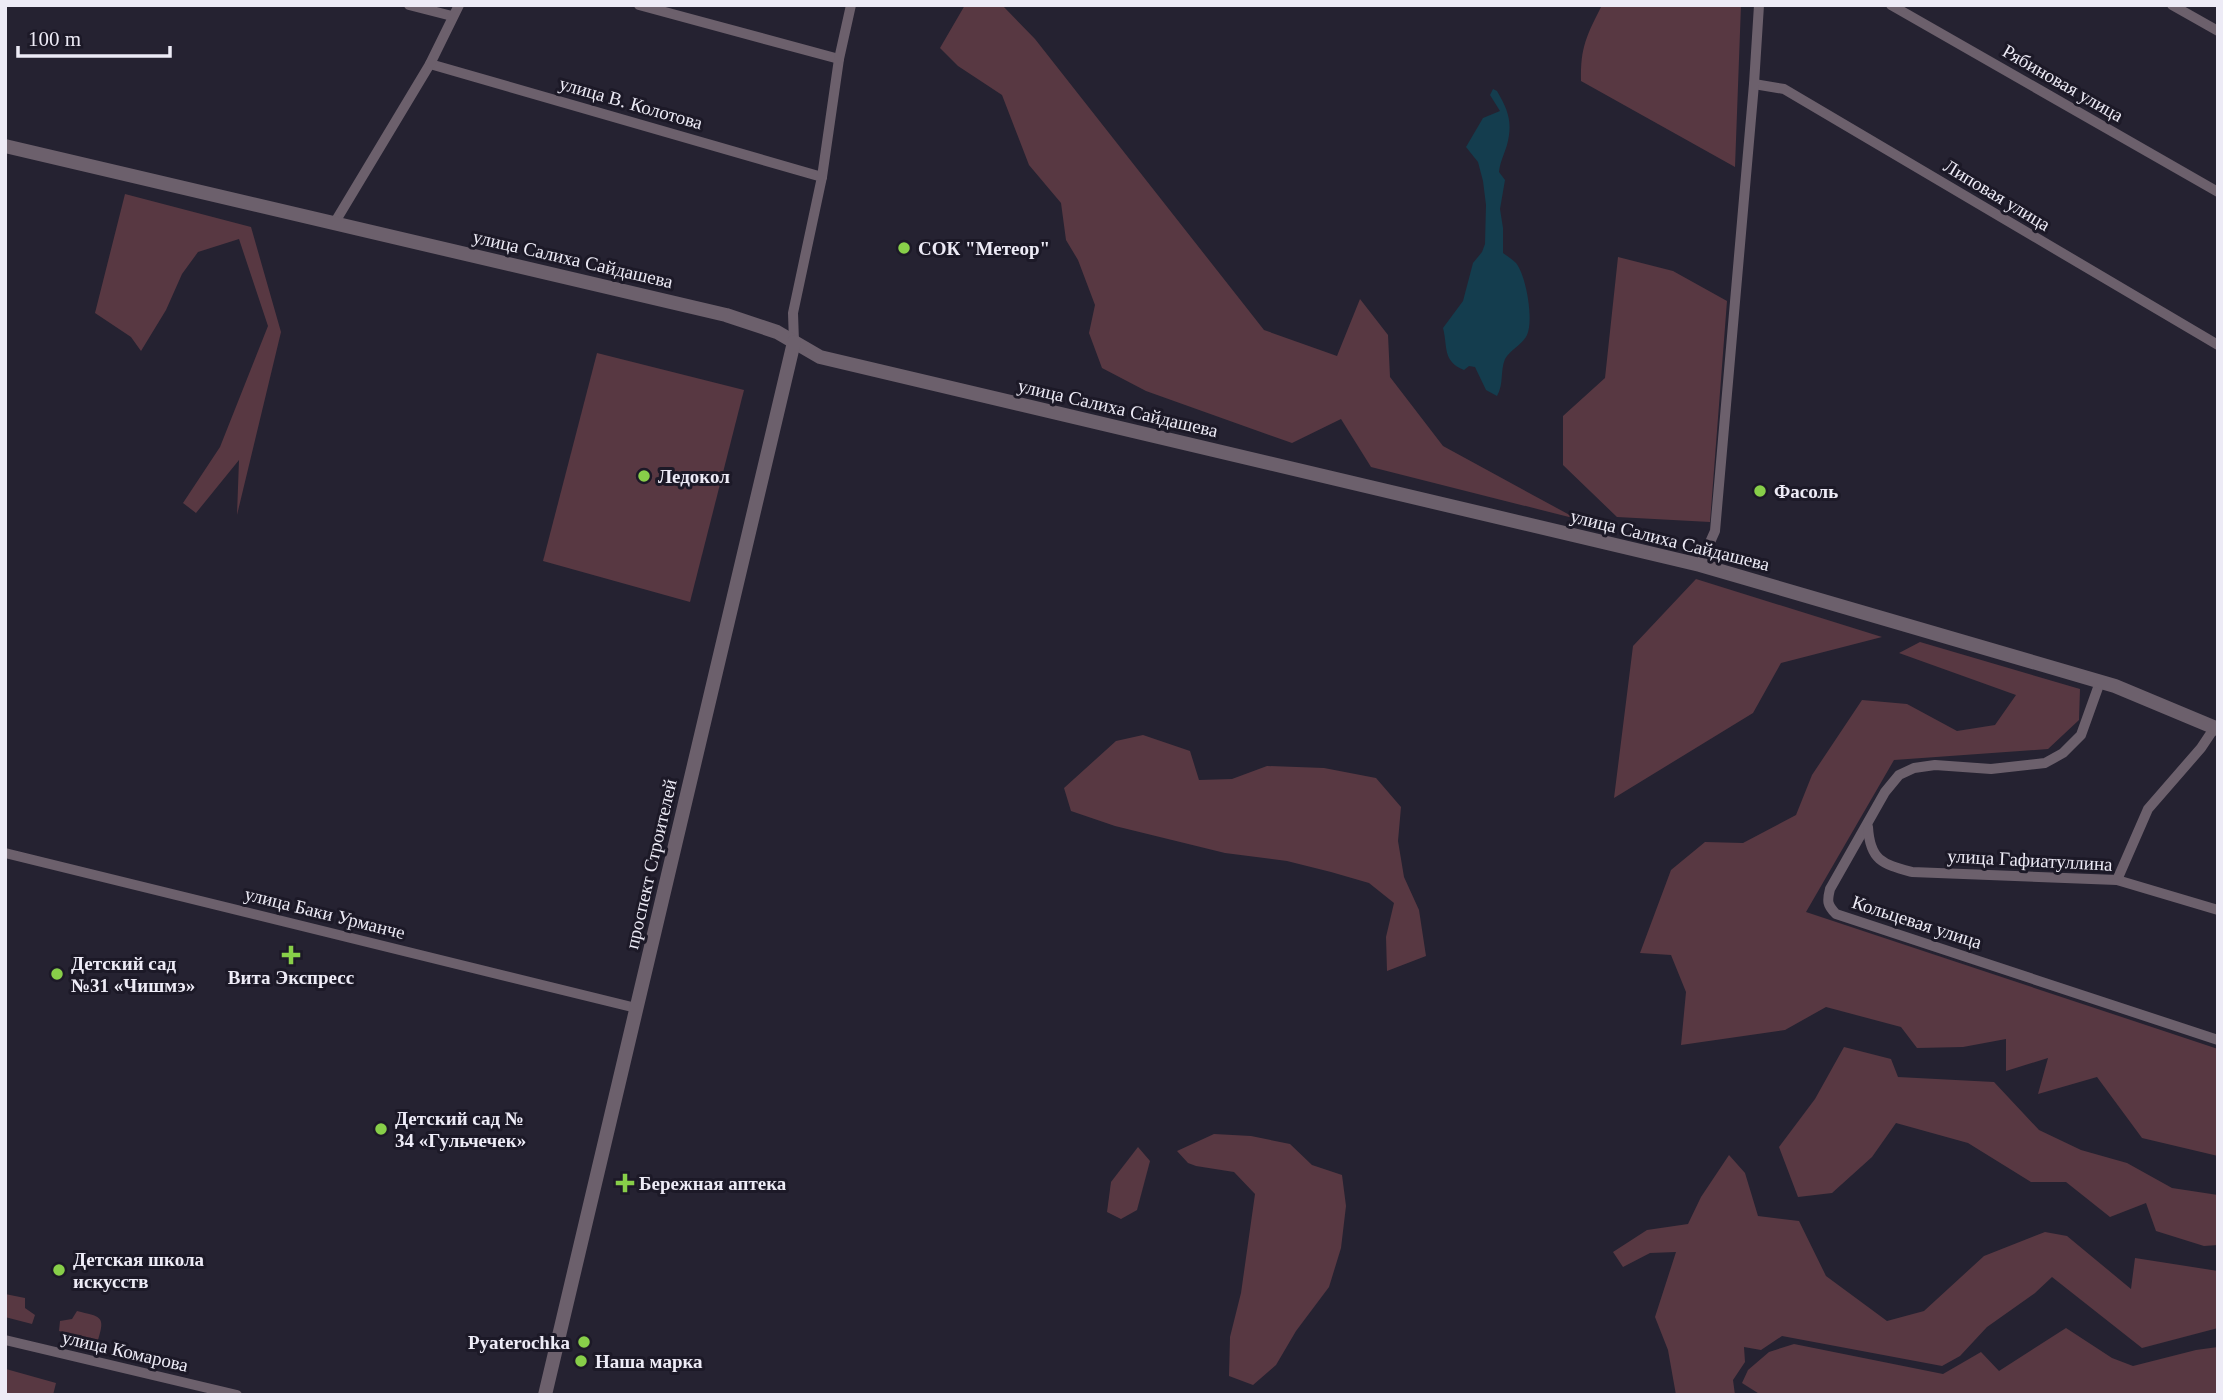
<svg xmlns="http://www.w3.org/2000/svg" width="2223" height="1400" font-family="Georgia,serif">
<rect width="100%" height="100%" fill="#252231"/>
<g fill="#583842">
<polygon points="965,5 1002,5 1035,39 1264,330 1337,356 1360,299 1388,335 1390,377 1443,446 1577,519 1371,467 1341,419 1292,443 1146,391 1102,368 1089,333 1095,305 1078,260 1066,240 1061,203 1029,165 1002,95 958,66 940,48"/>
<path d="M 1602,5 L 1741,5 L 1735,167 L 1581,81 C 1580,47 1587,35 1602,5 Z"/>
<polygon points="125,194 251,227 281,332 237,515 239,460 196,513 183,503 220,447 268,326 239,239 198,252 182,274 166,310 141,351 131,337 95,313"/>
<polygon points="1618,257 1673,271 1727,301 1710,522 1617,517 1563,465 1563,416 1605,378"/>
<polygon points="597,353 744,390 690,602 543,561"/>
<polygon points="1696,579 1882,637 1781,663 1753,713 1614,798 1633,646"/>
<polygon points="1920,642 2080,689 2079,720 2048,749 1894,760 1806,912 2218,1049 2218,1156 2142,1138 2097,1077 2038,1094 2048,1058 2006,1071 2006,1039 1963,1047 1917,1048 1901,1027 1826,1007 1785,1030 1681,1045 1686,992 1671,955 1640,953 1671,870 1705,842 1743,843 1796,815 1812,775 1862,700 1907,704 1957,731 1995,725 2016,695 1899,653"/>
<polygon points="1143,735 1190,751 1199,780 1232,779 1267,766 1324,768 1376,778 1401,807 1398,841 1404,877 1419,910 1426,956 1387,971 1386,937 1394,903 1369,883 1331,872 1287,861 1225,853 1115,826 1071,811 1064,788 1116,741"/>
<polygon points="1844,1047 1891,1059 1898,1077 1994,1082 2039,1130 2081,1150 2127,1163 2172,1188 2218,1195 2218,1245 2204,1246 2156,1231 2146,1203 2110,1217 2066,1182 2031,1182 1968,1143 1896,1123 1872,1157 1832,1193 1798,1197 1779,1147 1815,1099"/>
<polygon points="1214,1134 1251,1136 1290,1144 1312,1165 1342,1175 1346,1206 1341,1248 1329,1287 1296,1331 1276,1365 1253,1385 1229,1376 1230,1337 1241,1293 1255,1194 1234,1172 1196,1166 1188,1163 1177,1151"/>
<polygon points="1138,1147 1150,1161 1137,1210 1121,1219 1107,1212 1111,1182"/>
<polygon points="1729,1155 1745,1173 1758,1216 1799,1221 1826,1276 1887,1321 1924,1311 1984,1256 2045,1232 2067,1236 2131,1289 2135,1258 2218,1271 2218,1328 2142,1348 2052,1277 2035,1293 1987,1327 1960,1356 1942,1366 1782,1336 1761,1350 1744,1347 1745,1362 1733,1380 1735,1395 1676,1395 1668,1350 1655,1317 1676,1252 1650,1253 1623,1267 1613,1252 1647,1230 1688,1224 1701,1197"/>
<polygon points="5,1294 25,1298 25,1308 35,1315 32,1324 5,1317"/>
<path d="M 77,1311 C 100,1317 106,1315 98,1340 L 59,1331 L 60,1321 L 72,1319 Z"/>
<polygon points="2066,1328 2112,1358 2133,1366 2196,1350 2218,1347 2218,1395 1761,1395 1742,1383 1748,1370 1769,1352 1794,1344 1943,1374 1981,1352 1999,1371"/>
<polygon points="6,1369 56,1383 53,1395 5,1395"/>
</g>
<path fill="#143d4e" d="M 1493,89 L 1497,91 C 1508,110 1513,122 1507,145 C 1504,155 1500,162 1499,172 L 1505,180 L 1500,209 L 1503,228 L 1503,253 C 1507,256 1512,259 1516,263 C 1526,275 1534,320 1527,335 C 1522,345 1510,350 1505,359 C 1500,371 1504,384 1497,396 L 1486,390 L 1475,367 L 1469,366 L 1464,370 C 1442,361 1448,347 1443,328 L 1463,301 L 1473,263 L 1482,252 L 1485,244 L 1486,205 L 1483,181 L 1478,162 L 1466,147 L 1483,118 L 1500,111 L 1490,95 Z"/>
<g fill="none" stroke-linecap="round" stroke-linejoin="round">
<g stroke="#6c606c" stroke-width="10">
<polyline points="409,5 452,16"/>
<polyline points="639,5 839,59"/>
<polyline points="1891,5 2218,192"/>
<polyline points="2172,5 2218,31"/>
<polyline points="430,64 822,177"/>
<polyline points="1754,84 1784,89 2218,345"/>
<polyline points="335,222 430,64 459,5"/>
<polyline points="794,342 793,313 822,177 839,59 851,5"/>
<polyline points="1700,565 1715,531 1754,84 1759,5"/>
<path d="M 2100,682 L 2081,735 L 2063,753 L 2045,763 L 1991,769 L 1935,765 L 1914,768 L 1899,775 L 1885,792 L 1830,889 C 1827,901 1827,905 1836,914 L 2218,1040"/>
<path d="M 1868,827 C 1870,861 1883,864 1912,872 L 2117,880 L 2218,910"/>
<polyline points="5,853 636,1008"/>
<polyline points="2117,880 2148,809 2201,748 2215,727"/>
<polyline points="5,1340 237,1395"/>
</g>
<g stroke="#6c606c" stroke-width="14">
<polyline points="5,146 726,315 777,332 820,357 1700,565 2115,686 2218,729"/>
<polyline points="545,1395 794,342"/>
</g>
</g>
<g fill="#88cf49" stroke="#1c1927" stroke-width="2.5">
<circle cx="904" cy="248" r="7"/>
<circle cx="644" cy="476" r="7"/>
<circle cx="1760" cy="491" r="7"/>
<path d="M287.5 944.5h7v7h7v7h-7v7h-7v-7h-7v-7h7z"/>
<circle cx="57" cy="974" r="7"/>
<circle cx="381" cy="1129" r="7"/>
<path d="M621.5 1172.5h7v7h7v7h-7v7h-7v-7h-7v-7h7z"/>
<circle cx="59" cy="1270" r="7"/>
<circle cx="584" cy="1342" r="7"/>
<circle cx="581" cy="1361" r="7"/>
</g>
<g text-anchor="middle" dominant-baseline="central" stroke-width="6" stroke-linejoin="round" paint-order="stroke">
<g font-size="19" fill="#edebf6" stroke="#1c1927">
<text transform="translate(2063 83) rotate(30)">Рябиновая улица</text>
<text transform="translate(631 103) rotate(16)">улица В. Колотова</text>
<text transform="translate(1997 195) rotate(31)">Липовая улица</text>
<text transform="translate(573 259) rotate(13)">улица Салиха Сайдашева</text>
<text transform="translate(1118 408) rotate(13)">улица Салиха Сайдашева</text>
<text transform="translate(1670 540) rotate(14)">улица Салиха Сайдашева</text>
<text transform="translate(2030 860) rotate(3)">улица Гафиатуллина</text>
<text transform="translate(651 864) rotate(-77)">проспект Строителей</text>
<text transform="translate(325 913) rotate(14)">улица Баки Урманче</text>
<text transform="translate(1917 922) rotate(18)">Кольцевая улица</text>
<text transform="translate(125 1351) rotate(13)">улица Комарова</text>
</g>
<g font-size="19" font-weight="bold" fill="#edebf6" stroke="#1c1927" text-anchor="start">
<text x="918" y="248">СОК "Метеор"</text>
<text x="658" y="476">Ледокол</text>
<text x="1774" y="491">Фасоль</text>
<text x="71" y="963">Детский сад<tspan x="71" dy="22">№31 «Чишмэ»</tspan></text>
<text x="291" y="977" text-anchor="middle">Вита Экспресс</text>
<text x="395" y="1118">Детский сад №<tspan x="395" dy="22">34 «Гульчечек»</tspan></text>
<text x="639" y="1183">Бережная аптека</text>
<text x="73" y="1259">Детская школа<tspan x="73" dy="22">искусств</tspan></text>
<text x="570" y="1342" text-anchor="end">Pyaterochka</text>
<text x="595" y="1361">Наша марка</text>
</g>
</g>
<rect width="2223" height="1400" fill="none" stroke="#edebf6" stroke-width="14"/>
<path d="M18 46v10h152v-10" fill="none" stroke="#edebf6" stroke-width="3.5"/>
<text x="28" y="46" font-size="21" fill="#edebf6" stroke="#1c1927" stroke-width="5" paint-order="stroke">100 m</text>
</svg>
